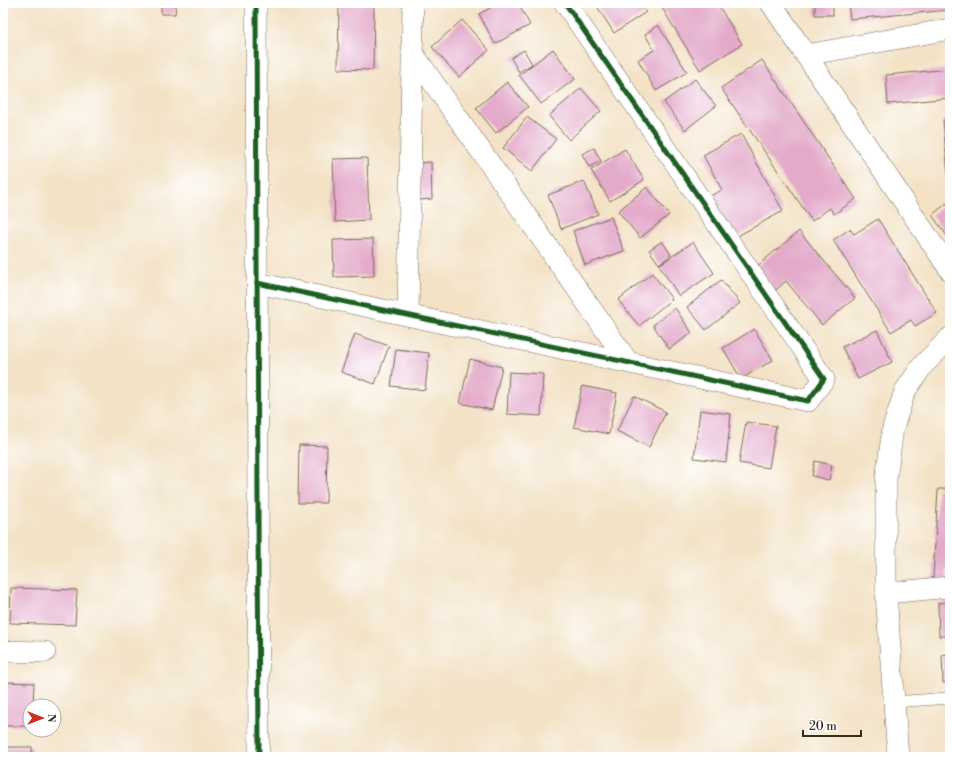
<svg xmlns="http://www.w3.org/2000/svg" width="953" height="760" font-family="'Libre Bodoni',serif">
<rect width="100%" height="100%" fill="#fff"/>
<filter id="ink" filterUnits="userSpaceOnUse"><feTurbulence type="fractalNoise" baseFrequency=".025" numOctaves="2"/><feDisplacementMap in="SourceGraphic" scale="8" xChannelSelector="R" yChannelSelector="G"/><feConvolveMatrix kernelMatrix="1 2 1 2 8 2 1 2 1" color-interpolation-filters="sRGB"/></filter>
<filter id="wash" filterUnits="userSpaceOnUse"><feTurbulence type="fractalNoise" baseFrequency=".012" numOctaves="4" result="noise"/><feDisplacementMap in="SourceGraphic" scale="16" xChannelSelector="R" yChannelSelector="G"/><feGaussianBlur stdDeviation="0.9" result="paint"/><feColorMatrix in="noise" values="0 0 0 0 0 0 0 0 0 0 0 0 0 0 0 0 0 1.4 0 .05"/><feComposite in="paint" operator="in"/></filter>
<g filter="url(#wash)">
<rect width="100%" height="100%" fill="#f3e2c6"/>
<g id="blocks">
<g fill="#e3aaca">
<polygon points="339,3 370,3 370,6 374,7 373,70 338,69"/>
<polygon points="499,3 518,3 530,25 495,44 479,14"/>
<polygon points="595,3 640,3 646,12 614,33"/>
<polygon points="659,3 717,3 742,44 700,70"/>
<rect x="815" y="3" width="18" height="12"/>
<polygon points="848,3 950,3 950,10 850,19"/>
<polygon points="161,5 176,5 175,14 161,14"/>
<polygon points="462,20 489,50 459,77 432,47"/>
<polygon points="658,25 687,72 656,91 638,60 654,50 645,34"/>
<polygon points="553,49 575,79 541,104 519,75"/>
<polygon points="524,50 532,64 519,72 511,58"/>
<polygon points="762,60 856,199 834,214 830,208 812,221 721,88"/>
<polygon points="950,69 950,98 888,104 886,75"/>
<polygon points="695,79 716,106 685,130 664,102"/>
<polygon points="507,82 528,107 496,133 476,108"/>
<polygon points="581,88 601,111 569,140 549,116"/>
<polygon points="527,117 556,139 532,171 503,148"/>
<polygon points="950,119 950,175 948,175 943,120"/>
<polygon points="741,134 783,211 734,238 710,196 722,190 703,155"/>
<polygon points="594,148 601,161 589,167 582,154"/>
<polygon points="625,149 644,180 610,201 591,170"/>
<polygon points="367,158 369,220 335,222 333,159"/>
<polygon points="431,162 432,199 419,200 418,163"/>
<polygon points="584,181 598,214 561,229 548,195"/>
<polygon points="647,187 669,215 640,238 618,211"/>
<polygon points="947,203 950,207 950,240 932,215"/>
<polygon points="611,217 624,251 585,265 573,231"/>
<polygon points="878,219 937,313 915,326 911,320 891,332 833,240 850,229 854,234"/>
<polygon points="799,231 855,298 822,325 786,281 776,290 756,267"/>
<polygon points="373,239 374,276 334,277 333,240"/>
<polygon points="662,241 671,255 659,264 649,250"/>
<polygon points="693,242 714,273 679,296 659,265"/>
<polygon points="652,273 672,299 639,326 618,300"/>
<polygon points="721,280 740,303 706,330 687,307"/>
<polygon points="675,308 692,333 669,349 653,325"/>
<polygon points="754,329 773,360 741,379 723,348"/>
<polygon points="877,330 892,362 858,379 842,347"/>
<polygon points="355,334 389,346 375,384 341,372"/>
<polygon points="396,349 429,353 425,390 391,386"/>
<polygon points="470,359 502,367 492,410 460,403"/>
<polygon points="509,372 543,374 541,416 507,414"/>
<polygon points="582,386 617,393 609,434 574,427"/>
<polygon points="634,396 666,412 649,447 617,431"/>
<polygon points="700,410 731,414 726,462 694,458"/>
<polygon points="746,422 776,426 769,468 739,463"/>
<polygon points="299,445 327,446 326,503 298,503"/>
<polygon points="815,461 832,465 829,480 812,476"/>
<polygon points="938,489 950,489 950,568 947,568 947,579 933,578"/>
<polygon points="11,588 77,590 75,625 10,623"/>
<polygon points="950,602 950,636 939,636 938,603"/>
<polygon points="950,654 950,682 943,683 942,655"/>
<polygon points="3,682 34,683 33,706 30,706 30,726 3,726"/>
<rect x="3" y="747" width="29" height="10"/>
</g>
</g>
</g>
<g filter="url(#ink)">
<use href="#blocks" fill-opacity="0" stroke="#7b6a59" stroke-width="1"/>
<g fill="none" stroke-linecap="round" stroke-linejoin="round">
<defs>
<polyline id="lane" points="894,702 950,698"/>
<g id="street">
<polyline points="256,3 259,757"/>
<polyline points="771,3 950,270"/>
<polyline points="412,52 628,362"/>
<polyline points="806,55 950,29"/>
<polyline points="257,283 808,401 824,379 565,3"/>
<polyline points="408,315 413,3"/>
<polyline points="886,593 950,587"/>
<polyline points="3,651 45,652"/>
<polyline points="898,757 886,593 886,479 893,428 905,391 923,365 950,338"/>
</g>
</defs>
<use href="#lane" stroke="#7b6a59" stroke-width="12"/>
<use href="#street" stroke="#7b6a59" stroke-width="22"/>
<use href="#lane" stroke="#fff" stroke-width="11"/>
<use href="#street" stroke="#fff" stroke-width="21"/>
<defs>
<g id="cycleway">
<polyline points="256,3 259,757"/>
<polyline points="257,283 808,401 824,379 565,3"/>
</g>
</defs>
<use href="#cycleway" stroke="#fff" stroke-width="8"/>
<use href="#cycleway" stroke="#1b5e20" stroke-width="5"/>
</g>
</g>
<rect width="953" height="760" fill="none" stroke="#fff" stroke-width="16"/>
<g transform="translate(42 718) rotate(90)"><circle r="19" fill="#ffffff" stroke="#b1aaa5"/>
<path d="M0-3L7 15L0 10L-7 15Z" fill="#c8321e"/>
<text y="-6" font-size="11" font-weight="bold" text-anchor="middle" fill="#3b2a1e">N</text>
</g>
<path d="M803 730v6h58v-6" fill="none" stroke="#3b2a1e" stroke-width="2"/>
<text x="809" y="730" font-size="12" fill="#3b2a1e" stroke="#ffffff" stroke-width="3" paint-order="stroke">20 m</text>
</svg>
